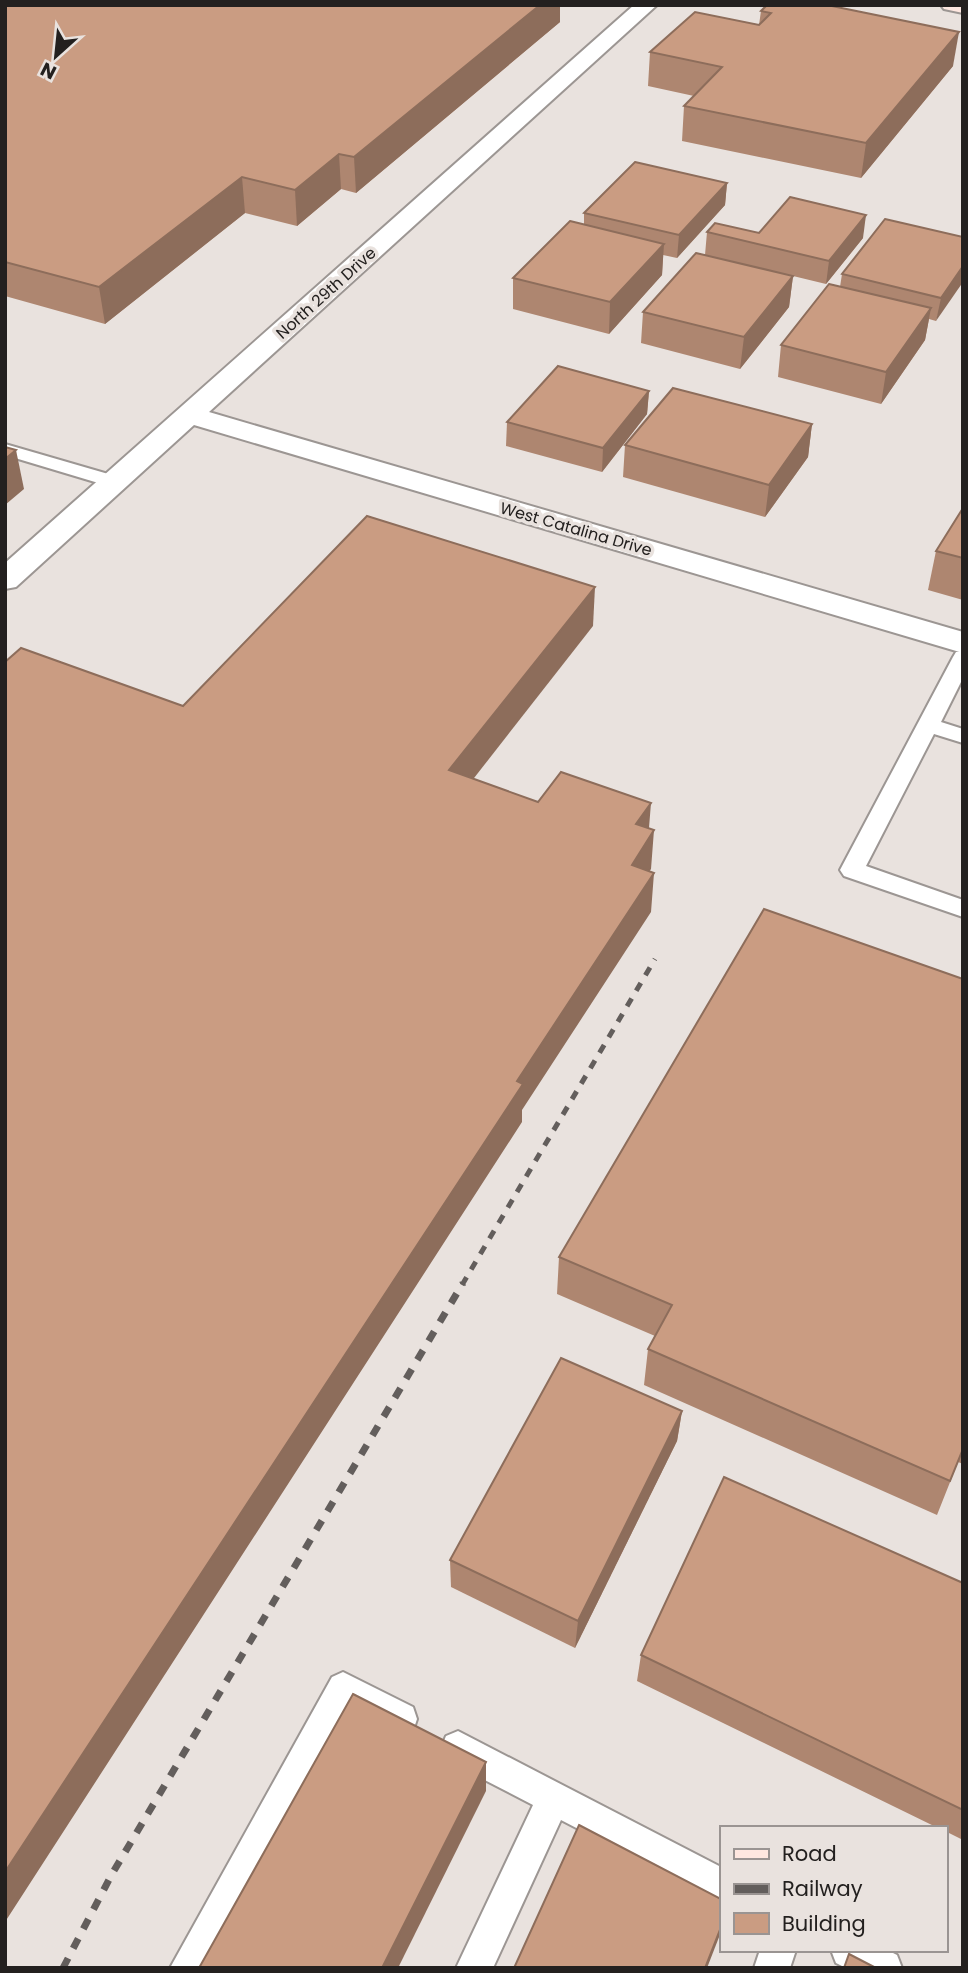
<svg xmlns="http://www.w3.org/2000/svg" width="968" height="1973" font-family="Poppins,sans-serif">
<rect width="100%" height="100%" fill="#e9e2de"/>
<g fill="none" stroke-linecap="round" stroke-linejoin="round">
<defs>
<g id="service">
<polygon points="5,444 122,478 124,482 115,488 5,455"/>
<polygon points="963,651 963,678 941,722 963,729 963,743 934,734 866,866 963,900 963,917 844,876 840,870 953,657 956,652"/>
<polygon points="343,1672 413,1707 417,1719 413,1731 401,1735 349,1709 208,1968 170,1968 332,1677"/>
<polygon points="458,1731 721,1867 721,1903 561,1820 493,1968 456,1968 533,1805 446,1760 441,1748 446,1736"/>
<polygon points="760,1950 796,1950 790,1968 754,1968"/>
<polygon points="831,1950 887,1950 897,1955 902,1968 846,1968 836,1963"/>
</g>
<polygon id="minor" points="634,5 657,5 209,412 963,632 963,653 194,425 16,587 5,589 5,563"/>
<polygon id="secondary" points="941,5 963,5 963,13 944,9"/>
</defs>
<use href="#service" stroke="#9c9693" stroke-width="4"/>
<use href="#minor" stroke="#9c9693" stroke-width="4"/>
<use href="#secondary" stroke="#9c9693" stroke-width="4"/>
<use href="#service" fill="#fff" fill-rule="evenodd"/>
<use href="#minor" fill="#fff" fill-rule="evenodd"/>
<use href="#secondary" fill="#fee7e0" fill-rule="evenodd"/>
<polyline stroke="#635e5c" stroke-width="5" stroke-dasharray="9 9" stroke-linecap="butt" points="462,1285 655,959"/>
<polyline stroke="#635e5c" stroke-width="7" stroke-dasharray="11 11" stroke-linecap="butt" points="63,1968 112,1874 463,1283"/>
</g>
<g fill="#ae8670">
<polygon points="5,5 560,5 560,22 356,193 341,189 297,226 245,213 105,324 5,296"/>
<polygon points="767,5 953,66 861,178 682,141 684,106 694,96 648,86 650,52 759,25 761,11"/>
<polygon points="727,183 725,205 677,258 663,255 662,275 609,334 513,309 513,278 584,225 584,213"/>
<polygon points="707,232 759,233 863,238 826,284 793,276 789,307 740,369 641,343 643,312 705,255"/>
<polygon points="963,237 936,321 929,319 925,340 881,404 778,377 781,345 840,287 842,274"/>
<polygon points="649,391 647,414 602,472 506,446 507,422"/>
<polygon points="812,424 808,457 765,517 623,477 625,445"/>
<polygon points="963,508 963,600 928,590 936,551"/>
<polygon points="963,979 963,1464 958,1462 937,1515 644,1385 648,1349 655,1336 557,1294 559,1257"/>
<polygon points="682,1411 677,1441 575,1648 451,1587 450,1560"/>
<polygon points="963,1583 963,1840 945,1831 945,1828 938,1828 637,1681 641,1655"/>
</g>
<g fill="#8d6d5b">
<polygon points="540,5 560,5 560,22 356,193 354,157"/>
<polygon points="959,32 953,66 861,178 866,143"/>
<polygon points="339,154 341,189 297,226 295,190"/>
<polygon points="242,177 245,213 105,324 99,287"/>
<polygon points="727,183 725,205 677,258 679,235"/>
<polygon points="866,215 863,238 826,284 829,261"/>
<polygon points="664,244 662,275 609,334 610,302"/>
<polygon points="963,266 963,282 936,321 941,298"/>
<polygon points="793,276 789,307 740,369 744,337"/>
<polygon points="931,308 925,340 881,404 886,372"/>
<polygon points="649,391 647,414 602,472 603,448"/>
<polygon points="812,424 808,457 765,517 769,485"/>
<polygon points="16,450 24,489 5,505 5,459"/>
<polygon points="595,587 593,626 449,810 449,770"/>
<polygon points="651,803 648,840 654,830 651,869 628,904 636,824"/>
<polygon points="654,873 651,912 522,1110 522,1122 5,1922 5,1872 517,1081"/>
<polygon points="682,1411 677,1441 575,1648 578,1621"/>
<polygon points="486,1762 486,1791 398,1968 382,1968"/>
<polygon points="721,1927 721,1932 707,1968 705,1968"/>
</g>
<g fill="#ca9c82" stroke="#8d6d5b" stroke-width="2">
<polygon points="5,5 540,5 354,157 339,154 295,190 242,177 99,287 5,262"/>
<polygon points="767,5 827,5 959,32 866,143 684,106 722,67 650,52 695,12 759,25 771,13 761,11"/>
<polygon points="635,162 727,183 679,235 584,213"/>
<polygon points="790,197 866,215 829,261 707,232 715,223 759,233"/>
<polygon points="885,219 963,237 963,266 941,298 842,274"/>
<polygon points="570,221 664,244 610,302 513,278"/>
<polygon points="696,253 793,276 744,337 643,312"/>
<polygon points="829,284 931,308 886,372 781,345"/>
<polygon points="558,366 649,391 603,448 507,422"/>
<polygon points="673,388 812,424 769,485 625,445"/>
<polygon points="5,447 16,450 5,459"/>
<polygon points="963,508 963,558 936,551"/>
<polygon points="367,516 595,587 449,770 538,802 561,772 651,803 636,824 654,830 632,865 654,873 517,1081 523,1084 5,1872 5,662 21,648 183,706"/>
<polygon points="764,909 963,979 963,1449 950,1481 648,1349 672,1305 559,1257"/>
<polygon points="561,1358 682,1411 578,1621 450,1560"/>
<polygon points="724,1477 963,1583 963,1810 641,1655"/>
<polygon points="353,1694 486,1762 382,1968 199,1968"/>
<polygon points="579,1825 721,1899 721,1927 705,1968 514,1968"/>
<polygon points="849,1954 876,1968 844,1968"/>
</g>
<g text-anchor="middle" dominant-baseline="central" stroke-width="7" stroke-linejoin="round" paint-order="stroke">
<g font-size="16" fill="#23201f" stroke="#e9e2de">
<text transform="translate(326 293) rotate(-42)">North 29th Drive</text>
<text transform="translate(576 529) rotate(16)">West Catalina Drive</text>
</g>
</g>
<rect width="968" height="1973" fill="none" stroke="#23201f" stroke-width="14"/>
<rect x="720" y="1826" width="228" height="126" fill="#e9e2de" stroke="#9a9492" stroke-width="2"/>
<rect x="734" y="1849" width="35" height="10" fill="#fee7e0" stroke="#9a9492" stroke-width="2"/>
<text x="782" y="1861" font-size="21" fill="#23201f">Road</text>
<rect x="734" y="1884" width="35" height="10" fill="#635e5c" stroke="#9a9492" stroke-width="2"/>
<text x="782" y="1896" font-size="21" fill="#23201f">Railway</text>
<rect x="734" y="1913" width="35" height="21" fill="#ca9c82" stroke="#9a9492" stroke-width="2"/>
<text x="782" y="1931" font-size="21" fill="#23201f">Building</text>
<g transform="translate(56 56) rotate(207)" stroke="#e9e2de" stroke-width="5" paint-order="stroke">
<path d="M0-5L12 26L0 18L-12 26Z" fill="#23201f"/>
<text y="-10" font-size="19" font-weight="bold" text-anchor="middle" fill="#23201f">N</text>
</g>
</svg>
